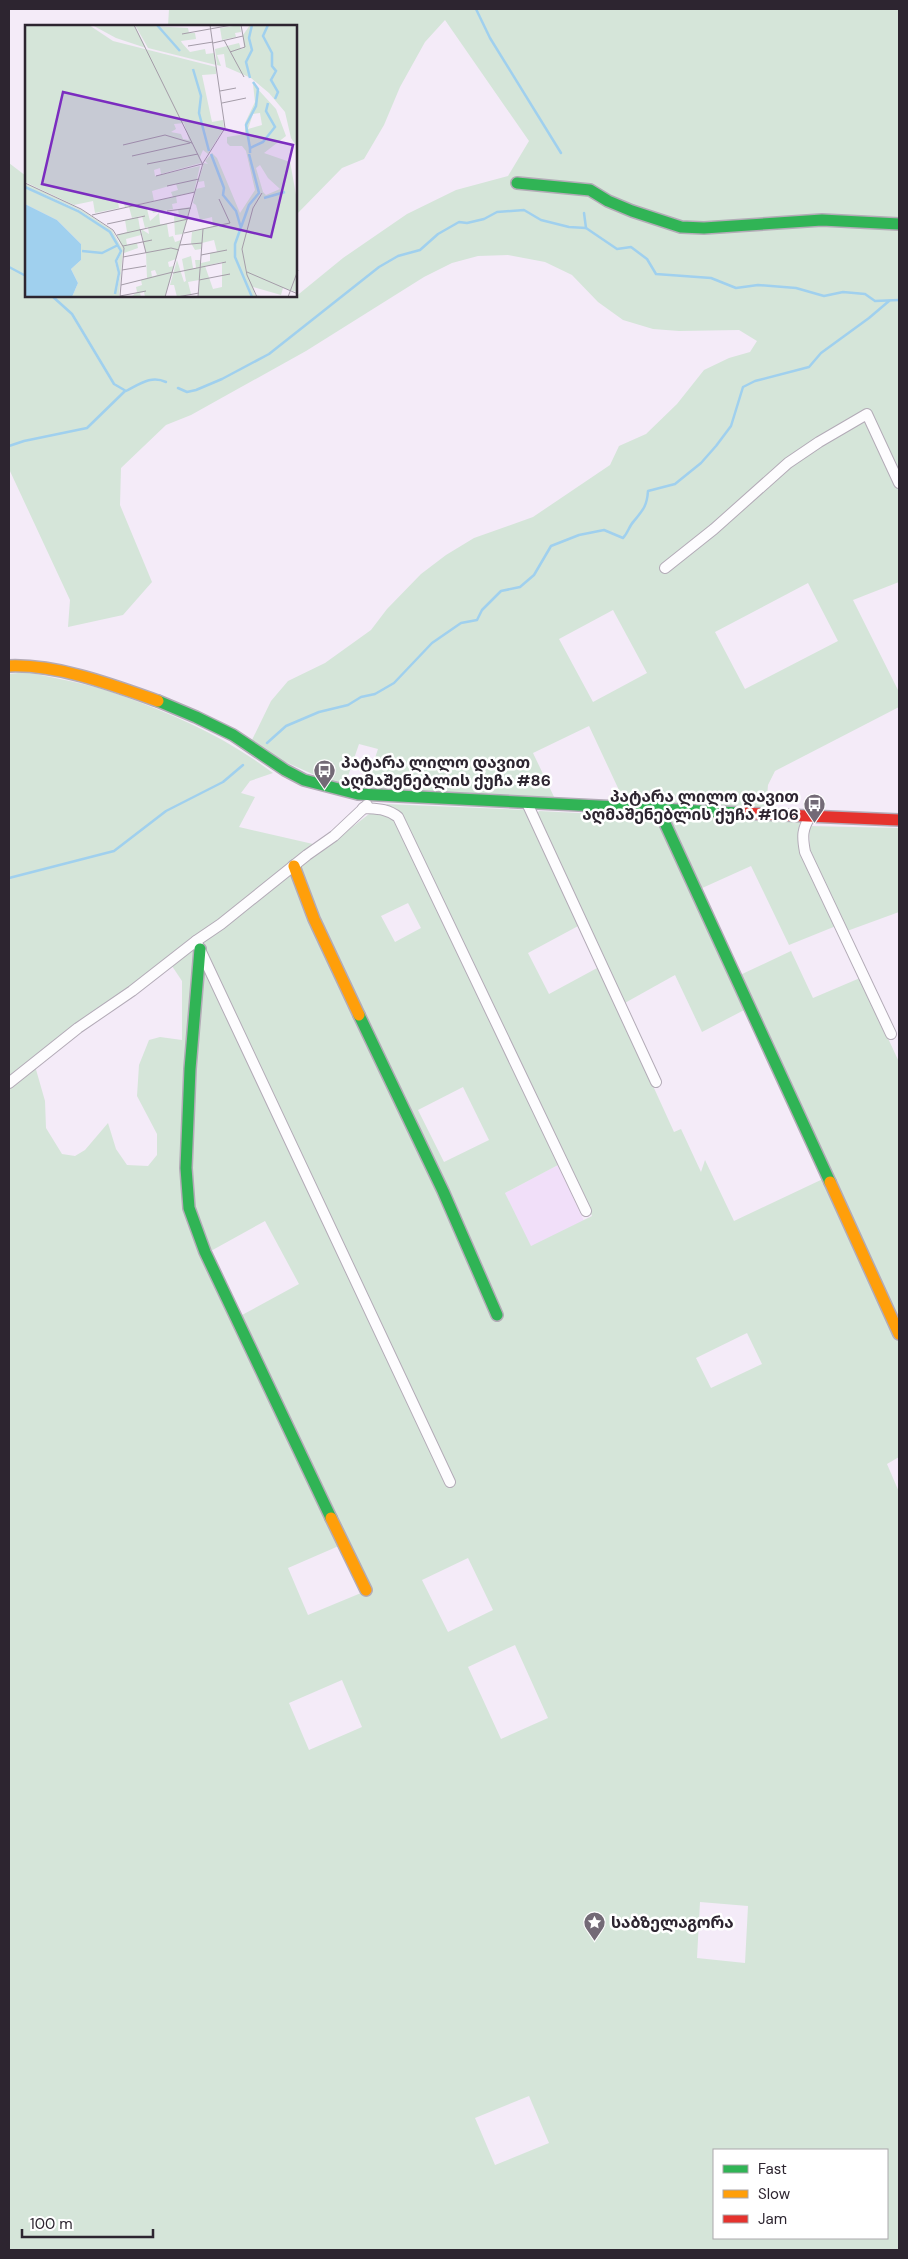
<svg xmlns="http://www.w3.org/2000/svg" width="908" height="2259" font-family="'DM Sans','Noto Sans Georgian',sans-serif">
<rect width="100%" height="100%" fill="#f4ebf8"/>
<polygon fill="#f1dff9" points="558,1165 584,1221 531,1247 505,1193"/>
<g fill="#d5e5d9" fill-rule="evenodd">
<path d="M 169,9 L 899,9 L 899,582 L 853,600 L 899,692 L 899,707 L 775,771 L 768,785 L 766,808 L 625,803 L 589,726 L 533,753 L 556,801 L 364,791 L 378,749 L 359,744 L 344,788 L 281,760 L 252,740 L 271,701 L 288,681 L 325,663 L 371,630 L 387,609 L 421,574 L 446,555 L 474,538 L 533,517 L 610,465 L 619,446 L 646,434 L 677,404 L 704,370 L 729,358 L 750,352 L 757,341 L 739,330 L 679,331 L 653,329 L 623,320 L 598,302 L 572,275 L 545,262 L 508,255 L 478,256 L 452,263 L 424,277 L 306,351 L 191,415 L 166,425 L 121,468 L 120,505 L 152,582 L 123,615 L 68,627 L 70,600 L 9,469 L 9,163 L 26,176 L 26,296 L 294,298 L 343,258 L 407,214 L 456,190 L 508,176 L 529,141 L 445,20 L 425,42 L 400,87 L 384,125 L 364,159 L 342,168 L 296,215 L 296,26 L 168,26 ZM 808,583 L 838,641 L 745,689 L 715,632 ZM 613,610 L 647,673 L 593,702 L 559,639 Z"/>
<path d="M 27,672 C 58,679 91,684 120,695 C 176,715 225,737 273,773 L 250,781 L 241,793 L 255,797 L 239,827 L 313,844 L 272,883 L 9,1078 L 9,674 Z"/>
<path d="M 386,804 L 526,810 L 580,925 L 528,953 L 549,994 L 599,967 L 674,1132 L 681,1129 L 701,1172 L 705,1160 L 734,1221 L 825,1178 L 899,1343 L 899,1457 L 887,1464 L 899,1492 L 899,2250 L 9,2250 L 9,1086 L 35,1066 L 45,1101 L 46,1128 L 62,1154 L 75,1156 L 85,1150 L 108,1123 L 116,1149 L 127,1165 L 148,1166 L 157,1155 L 157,1134 L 137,1096 L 139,1065 L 149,1040 L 160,1037 L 182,1040 L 182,981 L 172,966 L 373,811 L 395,817 L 558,1165 L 505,1193 L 531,1246 L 592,1216 L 401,815 ZM 408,903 L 421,928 L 395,942 L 381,916 ZM 463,1087 L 489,1140 L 444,1162 L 418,1110 ZM 265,1221 L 299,1284 L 242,1315 L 209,1252 ZM 747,1333 L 762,1364 L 711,1388 L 696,1358 ZM 341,1545 L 361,1593 L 308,1615 L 288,1568 ZM 468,1558 L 493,1610 L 448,1632 L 422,1580 ZM 515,1645 L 548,1718 L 501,1739 L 468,1667 ZM 342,1680 L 362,1727 L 309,1750 L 289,1703 ZM 700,1902 L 748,1906 L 745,1963 L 697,1958 ZM 529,2096 L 549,2143 L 495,2165 L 475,2118 ZM 714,2150 L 887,2150 L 887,2238 L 714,2238 Z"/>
<polygon points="539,811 657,817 748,1008 702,1032 675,975 623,1004 537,814"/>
<polygon points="673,817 800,822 798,839 800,854 836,926 789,945 751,866 700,889 670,821"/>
<polygon points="809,826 899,828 899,912 847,931 810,853"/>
<polygon points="791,951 813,998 860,978 899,1062 899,1324 740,975"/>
</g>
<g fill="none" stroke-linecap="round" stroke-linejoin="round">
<g stroke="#a0d0ee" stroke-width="2.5">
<polyline points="476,9 490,38 561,153"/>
<polyline points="584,213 586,228"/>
<polyline points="9,267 26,276"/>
<path d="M 52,296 L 72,314 L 114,384 L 126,391 C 140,384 151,375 166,382"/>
<polyline points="178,388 187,392 196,390 222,379 269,354 379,267 398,256 420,250 438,234 459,222 467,223 484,219 497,212 524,210 541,220 569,227 586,228 617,249 631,247 647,259 656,274 711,278 736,288 758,285 796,288 824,296 843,292 865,294 875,301 899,300"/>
<polyline points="9,446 24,441 87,428 125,391"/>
<path d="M 267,743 L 286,726 L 319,712 L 348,705 L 361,697 L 375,694 L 394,683 L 432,643 L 461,623 L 477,620 L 482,610 L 501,591 L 520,587 L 534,575 L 551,546 L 579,535 L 604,530 L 623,538 C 628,533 629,526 634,521 C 643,510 647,506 648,491 L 675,484 L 701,463 L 716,446 L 731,426 L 743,387 L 755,381 L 809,367 L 821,353 L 869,318 L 889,301"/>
<polyline points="9,878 114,851 166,811 223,782 243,765"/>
</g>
<defs>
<g id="street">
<polyline points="665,568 714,529 788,463 819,442 867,414 899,483"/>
<polyline points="527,803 656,1082"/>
<path d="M 363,808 C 376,809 387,808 398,817 L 586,1211"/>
<path d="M 811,815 C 802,829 802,836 805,852 L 891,1034"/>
<polyline points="196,941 450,1482"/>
<polyline points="9,1083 78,1028 132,991 196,941 221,924 307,855 334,836 367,805"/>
</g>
<g id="fast">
<polyline points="517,183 590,190 608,201 632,211 681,227 704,228 822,220 899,224"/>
<polyline points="158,701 196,717 233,735 285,770 304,780 358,794 740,813"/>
<polyline points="658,808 830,1182"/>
<polyline points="200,949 190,1069 186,1168 189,1208 205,1252 331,1518"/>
<polyline points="359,1015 443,1191 497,1315"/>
</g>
<g id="slow">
<path d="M 9,666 C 57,664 113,685 158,701"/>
<polyline points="294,866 314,919 359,1015"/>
<polyline points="830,1182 899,1334"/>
<polyline points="331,1518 366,1590"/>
</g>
<polyline id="jam" points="740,813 899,820"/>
</defs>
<use href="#street" stroke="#b3abb7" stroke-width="12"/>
<use href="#fast" stroke="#b3abb7" stroke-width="14"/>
<use href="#slow" stroke="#b3abb7" stroke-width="14"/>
<use href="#jam" stroke="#b3abb7" stroke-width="14"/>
<use href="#street" stroke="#fdfcfe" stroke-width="10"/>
<use href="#fast" stroke="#30b455" stroke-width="11"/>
<use href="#slow" stroke="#ff9f0a" stroke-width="11"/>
<use href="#jam" stroke="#e5322d" stroke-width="11"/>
</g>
<defs>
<symbol id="bus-pin" viewBox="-11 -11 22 30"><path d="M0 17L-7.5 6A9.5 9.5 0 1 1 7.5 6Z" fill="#736a76" stroke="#fff"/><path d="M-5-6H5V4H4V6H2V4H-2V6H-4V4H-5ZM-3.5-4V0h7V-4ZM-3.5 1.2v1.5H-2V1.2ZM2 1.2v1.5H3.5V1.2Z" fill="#fff"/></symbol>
<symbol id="sight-pin" viewBox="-11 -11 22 30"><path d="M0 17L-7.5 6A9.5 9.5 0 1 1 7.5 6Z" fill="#736a76" stroke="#fff"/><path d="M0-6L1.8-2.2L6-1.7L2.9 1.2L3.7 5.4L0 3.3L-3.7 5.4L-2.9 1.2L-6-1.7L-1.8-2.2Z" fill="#fff"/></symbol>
</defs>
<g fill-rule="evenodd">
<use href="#bus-pin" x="312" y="758" width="25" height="34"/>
<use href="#bus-pin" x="802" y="792" width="25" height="34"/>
<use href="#sight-pin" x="582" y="1910" width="25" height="34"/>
</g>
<g text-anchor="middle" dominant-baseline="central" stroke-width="5" stroke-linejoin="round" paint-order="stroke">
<g font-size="16" font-weight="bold" fill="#2d2530" stroke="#fff" text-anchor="start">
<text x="341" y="762">პატარა ლილო დავით<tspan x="341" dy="18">აღმაშენებლის ქუჩა #86</tspan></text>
<text x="799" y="796" text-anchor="end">პატარა ლილო დავით<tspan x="799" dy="18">აღმაშენებლის ქუჩა #106</tspan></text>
<text x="611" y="1922">საბზელაგორა</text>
</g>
</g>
<g transform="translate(25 25)">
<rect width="272" height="272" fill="#f4ebf8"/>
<path d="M 0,0 L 64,0 L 88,16 L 191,42 L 191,49 L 177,50 L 187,97 L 198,95 L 199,103 L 183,129 L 178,125 L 175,132 L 176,138 L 136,149 L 135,143 L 129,145 L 130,151 L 175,141 L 169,167 L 151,171 L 152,178 L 147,179 L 148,184 L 128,188 L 126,183 L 122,184 L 125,196 L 134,188 L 135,199 L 142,199 L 144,212 L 148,211 L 150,217 L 156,215 L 151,234 L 143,237 L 144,242 L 149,241 L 140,272 L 120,272 L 119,267 L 115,268 L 116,272 L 106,272 L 112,267 L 111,262 L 117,260 L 116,255 L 132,250 L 130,245 L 126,246 L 127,252 L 122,253 L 121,228 L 116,204 L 124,209 L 123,202 L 120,203 L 117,191 L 107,193 L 104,182 L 148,172 L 146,167 L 153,165 L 151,159 L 127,166 L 129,176 L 100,182 L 98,176 L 93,176 L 94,183 L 70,188 L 68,176 L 49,180 L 0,157 ZM 159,98 L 164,115 L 158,114 L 156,109 L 146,107 L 151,104 L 149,99 ZM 67,0 L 109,0 L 121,23 L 91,13 ZM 110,0 L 163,3 L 164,8 L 170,8 L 171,14 L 156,16 L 157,18 L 165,27 L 180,24 L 181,29 L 189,28 L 191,40 L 123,23 ZM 215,0 L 216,7 L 210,8 L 211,12 L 197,15 L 195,3 ZM 225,0 L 272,0 L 272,122 L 266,113 L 260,87 L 244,68 L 226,53 L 201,42 L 199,29 L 192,30 L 196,41 L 192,40 L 190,24 L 214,18 L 216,24 L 219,23 L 218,10 ZM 228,59 L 251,84 L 261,111 L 239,128 L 265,137 L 272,175 L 272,272 L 272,267 L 258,263 L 256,270 L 228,262 L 230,270 L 242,272 L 174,272 L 174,255 L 163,257 L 166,269 L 152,272 L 149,260 L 145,260 L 152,235 L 159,257 L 161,256 L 157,234 L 166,231 L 168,243 L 171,243 L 170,235 L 175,235 L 176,238 L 185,236 L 185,228 L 192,227 L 189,215 L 177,218 L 176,224 L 170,225 L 166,218 L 167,207 L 188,201 L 187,192 L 175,195 L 171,180 L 168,178 L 171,164 L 180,162 L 179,156 L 173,157 L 179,138 L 183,139 L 180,136 L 187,128 L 192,133 L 215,188 L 230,165 L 221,126 L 217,121 L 205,121 L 202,118 L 202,112 L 220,109 L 220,98 L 230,77 ZM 235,88 L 237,100 L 223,104 L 228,89 ZM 235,140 L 243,153 L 255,164 L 241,170 L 238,167 L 231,143 ZM 197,237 L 197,262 L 188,264 L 180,241 ZM 0,158 L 55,184 L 87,205 L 98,225 L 94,272 L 47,272 L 53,258 L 46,244 L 56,235 L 56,219 L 32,195 L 0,179 ZM 2,162 L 52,184 L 85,206 L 97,226 L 92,237 L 95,250 L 91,269 L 93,248 L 90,237 L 95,227 L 85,208 L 52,185 ZM 165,182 L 158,209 L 150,210 L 149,191 L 154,190 L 153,184 ZM 113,192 L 116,210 L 101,214 L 102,220 L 112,218 L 113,223 L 99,228 L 92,210 L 102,207 L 100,195 Z" fill="#d5e5d9" fill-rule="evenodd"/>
<path d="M 0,179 L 32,195 L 56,219 L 56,235 L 46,244 L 53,258 L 47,272 L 0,272 Z" fill="#a0d0ee"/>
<path fill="none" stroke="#a0d0ee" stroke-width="2.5" d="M 132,0 L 155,26M 243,0 L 238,11 L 247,28 L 247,41 L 251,46 L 246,55 L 253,67 L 250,74M 168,44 L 176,71 L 174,88 L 184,126M 225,53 L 221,37 L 227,25 L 224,13 L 227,0M 225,123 L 221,100 L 231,81 L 233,64 L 228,57M 225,128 L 225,123 L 238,117 L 250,102 L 241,86 L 243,78M 186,129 L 199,163 L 198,170 L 211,186 L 216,203M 224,129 L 234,168 L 224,180 L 210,219 L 210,232 L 227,272M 0,162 L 53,186 L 85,207 L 96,226 L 91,236 L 94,248 L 90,269M 239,173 L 260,167M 57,226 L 77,228 L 93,220"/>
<path fill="none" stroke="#a49ca8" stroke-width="1" d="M 109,0 L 178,140M 157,9 L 207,0M 199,15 L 219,52M 188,18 L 218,11M 163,21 L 188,17M 205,27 L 220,22 L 216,0M 195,66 L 211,63M 197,78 L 221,73M 98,120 L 140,110 L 167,118M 107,131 L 165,118M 122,139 L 173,129M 131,151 L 177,139M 0,158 L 56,184 L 88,205 L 99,223 L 95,272M 142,161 L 174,154M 142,186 L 166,183M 67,190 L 170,167M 82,199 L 120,191M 115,204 L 121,228M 159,208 L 205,198 L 194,174M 92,210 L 163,194M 155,220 L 177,218M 98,221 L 127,215M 176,230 L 202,225M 98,232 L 146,223 L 154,225M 97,245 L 121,241M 222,247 L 273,269M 148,248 L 201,237M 174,255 L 205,249M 96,260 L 148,247M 95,271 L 121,266M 140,272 L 178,138 L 200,103 L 185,0M 152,272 L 174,268M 173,272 L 178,204M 232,272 L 222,250 L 217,224 L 228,183 L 237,168M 263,272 L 273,245"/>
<path fill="#7b2cbf" fill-opacity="0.15" stroke="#7b2cbf" stroke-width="2.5" d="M 38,67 L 268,120 L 246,212 L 17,159 Z"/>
<rect width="272" height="272" fill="none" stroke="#2d2530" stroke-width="2.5"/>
</g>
<rect width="908" height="2259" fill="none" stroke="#2d2530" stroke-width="20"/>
<rect x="713" y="2149" width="175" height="90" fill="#ffffff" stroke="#aba8ac"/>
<rect x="723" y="2165" width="25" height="8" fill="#30b455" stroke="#aba8ac"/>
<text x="758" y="2174" font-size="15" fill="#2d2530">Fast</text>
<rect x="723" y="2190" width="25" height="8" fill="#ff9f0a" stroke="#aba8ac"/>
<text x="758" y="2199" font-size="15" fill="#2d2530">Slow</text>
<rect x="723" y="2215" width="25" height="8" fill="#e5322d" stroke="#aba8ac"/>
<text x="758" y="2224" font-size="15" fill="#2d2530">Jam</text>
<path d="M22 2229v8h131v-8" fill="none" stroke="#2d2530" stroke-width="2.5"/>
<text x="30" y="2229" font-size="15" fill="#2d2530" stroke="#ffffff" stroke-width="4" paint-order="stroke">100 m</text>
</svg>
